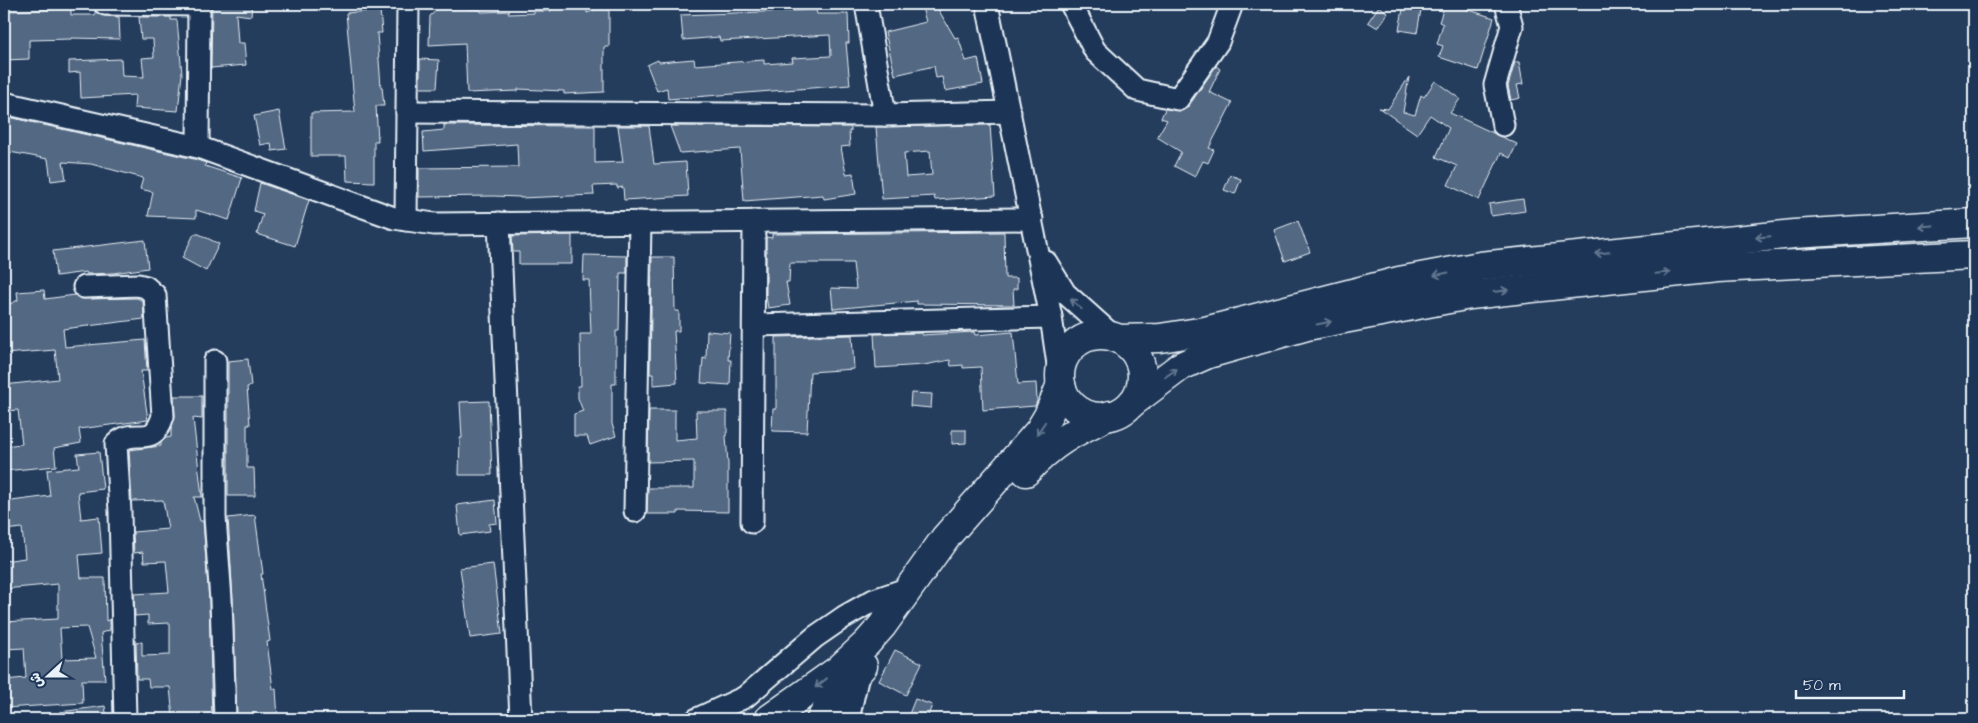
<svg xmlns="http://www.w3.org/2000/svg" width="1978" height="723" font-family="'Architects Daughter','Playpen Sans Arabic',sans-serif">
<rect width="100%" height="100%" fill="#253d5d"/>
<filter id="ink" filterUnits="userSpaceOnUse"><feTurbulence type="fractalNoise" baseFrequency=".02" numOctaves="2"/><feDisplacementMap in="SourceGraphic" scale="10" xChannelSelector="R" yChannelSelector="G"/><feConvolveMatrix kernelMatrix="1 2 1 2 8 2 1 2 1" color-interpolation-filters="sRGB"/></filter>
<g filter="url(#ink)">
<g fill="#536782" stroke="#e8f1f8" fill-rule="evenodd">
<polygon points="212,4 252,4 251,16 236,14 238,43 244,43 246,65 211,68"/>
<polygon points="921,4 935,4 955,38 958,37 966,61 978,58 983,84 945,91 942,77 936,78 934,66 895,75 885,32 926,22"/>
<polygon points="1404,4 1422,4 1417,33 1399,30"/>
<polygon points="1445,4 1464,4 1463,8 1494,18 1478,70 1439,57 1443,46 1437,44 1443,24 1439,22"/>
<polygon points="1379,6 1388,13 1378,28 1368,22"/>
<polygon points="569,7 578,7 579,9 587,8 587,13 595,10 609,10 609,47 604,47 604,92 564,94 564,91 518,89 518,91 467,93 465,43 429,45 430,16 438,9 462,8 481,10 481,12 509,11 509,14 534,13 534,11 551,11 551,9"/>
<polygon points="71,9 71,15 95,15 95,11 104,16 119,17 120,39 71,38 71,39 29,40 29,59 4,60 4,11"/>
<polygon points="380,10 382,33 377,33 381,87 382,87 384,106 376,106 378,141 374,141 374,182 347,181 346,156 311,156 311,113 355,112 346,13"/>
<polygon points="816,10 817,14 848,14 849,43 846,43 850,85 668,99 667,88 657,91 647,65 658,60 659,62 694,59 695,65 764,60 764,64 793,62 792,58 831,56 830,35 720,41 719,37 683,40 681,15"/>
<polygon points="139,17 171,17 171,20 177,20 182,74 178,111 134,108 135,95 81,98 80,72 69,73 69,61 121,59 122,76 144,77 142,58 154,57 153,39 141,39"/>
<polygon points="420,59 439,60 437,88 420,88"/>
<polygon points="1515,62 1519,62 1523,84 1517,85 1520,98 1511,100 1508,86"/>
<polygon points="1216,66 1220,69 1209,92 1232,103 1209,148 1214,150 1208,163 1203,161 1195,177 1174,166 1181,152 1157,137 1167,120 1161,118 1165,109 1182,111 1188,107"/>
<polygon points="1409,77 1403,112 1415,115 1421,95 1424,97 1435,81 1460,99 1450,113 1517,144 1510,158 1501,153 1479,200 1448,185 1457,166 1436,157 1449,128 1430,115 1417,134 1379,108 1388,109"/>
<polygon points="279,111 286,149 272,151 271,143 260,145 254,116"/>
<polygon points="4,116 194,159 206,163 205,166 242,178 229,220 196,210 196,218 148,216 153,192 140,189 143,178 91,164 63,162 66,179 51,181 48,159 4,151"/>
<polygon points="444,125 595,126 595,163 623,162 618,126 649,126 654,164 686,162 688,196 624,200 623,187 617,188 617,185 593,186 594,195 520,198 520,197 493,196 419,197 419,168 518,167 517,144 424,151 423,132 444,130"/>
<path d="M 990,125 L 995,196 L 935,200 L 934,196 L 882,199 L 876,127 ZM 930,151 L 932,175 L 906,177 L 904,153 Z"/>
<polygon points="670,126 851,127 851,131 849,131 850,146 841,147 846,174 853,173 856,194 824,199 823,195 744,201 740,149 680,153"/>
<polygon points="1230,175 1241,179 1235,194 1224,190"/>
<polygon points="260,183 309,200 295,246 257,234 263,214 254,211"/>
<polygon points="1523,199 1525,211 1491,216 1489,204"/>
<polygon points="1298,221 1310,252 1285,261 1274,230"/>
<polygon points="1004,232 1005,278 1017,278 1017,289 1013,289 1014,305 917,304 917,301 833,309 831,288 856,289 853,263 790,263 789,282 786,282 790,305 768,308 766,296 766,237 772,238 772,234"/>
<polygon points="194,234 199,234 219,244 206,271 182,258"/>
<polygon points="572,235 572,264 519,264 519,252 513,252 512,236"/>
<polygon points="145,240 148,268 113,273 87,274 86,272 56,276 53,251"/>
<polygon points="584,255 627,256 627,273 620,273 619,331 616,331 616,384 612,384 612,424 616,436 590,445 587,436 574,436 574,414 583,411 578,398 578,386 581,386 580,334 591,334 589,280 583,280"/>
<polygon points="652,257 674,257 675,311 679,311 679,331 674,331 677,383 653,385 653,374 650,374"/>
<polygon points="44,290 45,299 75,295 84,299 137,298 143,301 144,319 63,329 65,347 145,340 147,371 141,371 148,420 79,429 81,443 54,448 56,466 4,471 4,446 22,444 18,410 4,411 4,385 58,379 55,350 4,354 4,307 18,300 17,292"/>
<polygon points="707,331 730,333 728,360 731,360 730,385 701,383 703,358 706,359"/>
<polygon points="974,332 975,335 1013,332 1018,384 1036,383 1037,401 1035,406 983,410 981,367 963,368 963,365 951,366 950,360 924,365 876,368 874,334 922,333 922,335"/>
<polygon points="852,335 854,369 810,372 807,432 772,431 773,409 776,409 776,337"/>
<polygon points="248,359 251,386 247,387 250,425 247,425 247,468 254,468 255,496 228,496 228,361"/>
<polygon points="911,393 932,394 931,408 910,406"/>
<polygon points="174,396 202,396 202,419 193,418 202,497 194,497 200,521 203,521 209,601 212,719 209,719 209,715 173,718 170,687 149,687 148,679 137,679 136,643 142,642 142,656 170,655 170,623 148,624 148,615 135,616 134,594 169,592 166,561 144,562 143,552 134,553 133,532 168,529 163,500 132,501 129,450 161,446 161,443 166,438 171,437 171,429 175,416"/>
<polygon points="489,401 492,475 459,475 460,438 462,438 460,402"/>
<polygon points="649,410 675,410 675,440 697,438 696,411 727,411 727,436 726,436 728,464 728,512 678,511 678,514 647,514 648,488 694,488 694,461 648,462"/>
<polygon points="952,430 966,430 966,443 952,444"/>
<path d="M 99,452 L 103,489 L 78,492 L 81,519 L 99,517 L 102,553 L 79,555 L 81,578 L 105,578 L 106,621 L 110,619 L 110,630 L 101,633 L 105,680 L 82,680 L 83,703 L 4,708 L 4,680 L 26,678 L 24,648 L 4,649 L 4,622 L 58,619 L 58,584 L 4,589 L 4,561 L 25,558 L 22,528 L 4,530 L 4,502 L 50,496 L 47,470 L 79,467 L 77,454 ZM 87,627 L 96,658 L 62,659 L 60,628 Z"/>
<polygon points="495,500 497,523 489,524 490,531 460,535 457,505"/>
<polygon points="255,515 263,574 261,574 270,641 267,642 273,689 276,689 278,719 237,719 233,599 228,518"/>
<polygon points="493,564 502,634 470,638 460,568"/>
<polygon points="895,650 922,663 906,695 879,681"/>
<polygon points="915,699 932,705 927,719 907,719"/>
<polygon points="105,706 107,719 61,719 60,712"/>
</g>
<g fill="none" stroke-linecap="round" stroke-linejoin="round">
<defs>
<g id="minor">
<polyline points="105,4 199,5"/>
<polyline points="866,4 885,115"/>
<polyline points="987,4 1051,317 1060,378"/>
<polyline points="1071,4 1095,51 1137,90 1178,99 1218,42 1232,4"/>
<polyline points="4,103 198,147 394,218 434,224 1032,219"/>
<polyline points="407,112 885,115 1010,112"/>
<polyline points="1503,125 1495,85 1512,26 1506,4"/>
<polyline points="198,147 199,4"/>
<polyline points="406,220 408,4"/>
<polyline points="499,223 521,719"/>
<polyline points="1046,262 1065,293 1113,336"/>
<path d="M 84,287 L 138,285 L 146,287 L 155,295 L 163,416 C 152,451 136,425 116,444 L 120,512 L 125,719"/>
<polyline points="754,325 1051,317"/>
<polyline points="215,361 215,517 221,600 225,719"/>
<polyline points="635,511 640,222"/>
<polyline points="752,522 754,221"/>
<polyline points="697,719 745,697 815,637 844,617 874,600 909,588"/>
<polyline points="848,719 859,671"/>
</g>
<g id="highway">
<circle cx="1101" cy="376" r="41"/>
<polyline points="1118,339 1160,338 1205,331 1399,281 1480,266 1794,234 1974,223"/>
<polyline points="1132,403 1181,366 1208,354 1307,326 1470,295 1717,268 1974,255"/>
<path d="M 1026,472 C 1053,442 1074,432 1110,415"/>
<polyline points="769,719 838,670 867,643 882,626 945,538 1039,431 1048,416 1061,384"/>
<polyline points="821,719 834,699 863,666"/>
</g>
</defs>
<use href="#minor" stroke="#e8f1f8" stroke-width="25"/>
<use href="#highway" stroke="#e8f1f8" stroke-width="31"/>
<use href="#minor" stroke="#1d3557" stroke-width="21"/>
<use href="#highway" stroke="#1d3557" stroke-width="28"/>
</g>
<defs><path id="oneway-shaft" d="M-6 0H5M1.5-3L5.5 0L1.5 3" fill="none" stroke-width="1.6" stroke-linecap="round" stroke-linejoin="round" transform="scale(1.25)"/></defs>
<g stroke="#64778f">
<use href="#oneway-shaft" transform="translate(1926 226) rotate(176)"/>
<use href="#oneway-shaft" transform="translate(1763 237) rotate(175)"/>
<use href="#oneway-shaft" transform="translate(1602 253) rotate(174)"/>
<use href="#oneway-shaft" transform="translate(1663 273) rotate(-6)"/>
<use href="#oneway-shaft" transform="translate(1441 274) rotate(169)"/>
<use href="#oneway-shaft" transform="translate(1501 291) rotate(-7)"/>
<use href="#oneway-shaft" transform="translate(1076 304) rotate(-137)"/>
<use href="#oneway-shaft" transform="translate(1324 323) rotate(-11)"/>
<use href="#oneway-shaft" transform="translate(1171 373) rotate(-34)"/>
<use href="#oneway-shaft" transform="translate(1041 428) rotate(124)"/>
<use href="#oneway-shaft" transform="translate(821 683) rotate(142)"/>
</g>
</g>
<rect width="1978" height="723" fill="none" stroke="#1d3557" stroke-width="20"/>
<rect x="10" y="10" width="1958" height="703" fill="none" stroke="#e8f1f8" stroke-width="2" filter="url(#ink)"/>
<g transform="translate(48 676) rotate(249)" stroke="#1d3557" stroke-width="4" paint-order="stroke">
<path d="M0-4L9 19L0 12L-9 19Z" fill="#e8f1f8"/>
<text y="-8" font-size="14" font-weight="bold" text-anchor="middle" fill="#e8f1f8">ش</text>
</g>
<path d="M1796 690v8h108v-8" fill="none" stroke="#e8f1f8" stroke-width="2.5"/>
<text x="1803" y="690" font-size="15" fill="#e8f1f8" stroke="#1d3557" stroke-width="4" paint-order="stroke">50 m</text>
</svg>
